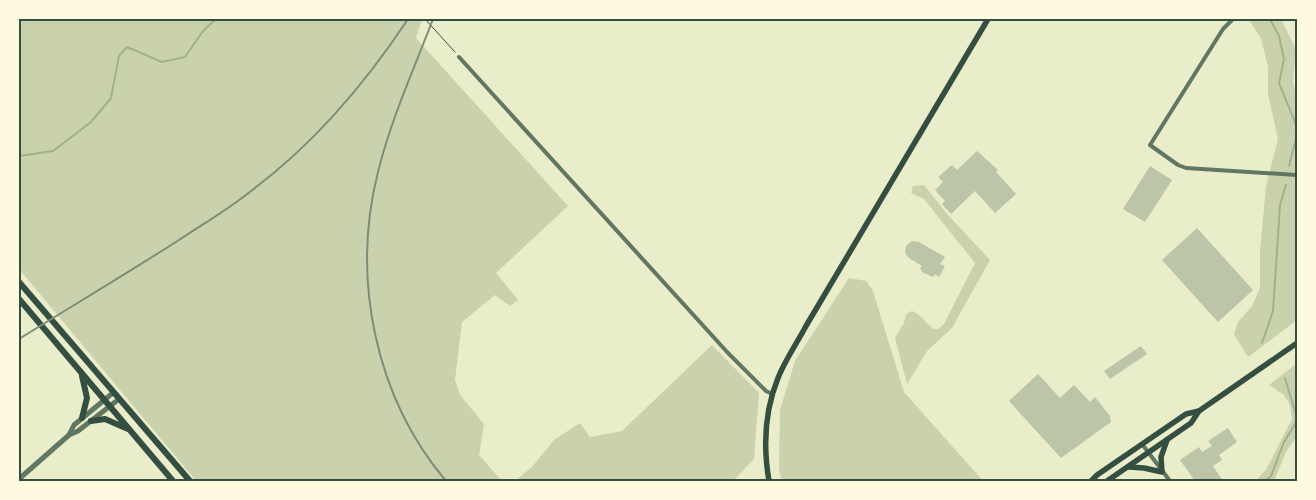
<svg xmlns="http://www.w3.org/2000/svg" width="1316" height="500" font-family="'Fira Sans',sans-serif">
<rect width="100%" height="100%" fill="#e9edc9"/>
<g fill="#cad2ad">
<polygon points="19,19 422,19 416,38 568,206 496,273 518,300 510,306 495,295 462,322 455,380 460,395 484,424 479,455 502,481 196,481 19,269"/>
<polygon points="1248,19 1281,19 1296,49 1293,83 1297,97 1297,320 1248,357 1234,334 1238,322 1252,306 1260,288 1260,251 1266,186 1278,139 1268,94 1268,67 1261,38"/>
<path d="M 924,185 L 948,215 L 990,260 L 952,328 L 927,351 L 907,384 L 895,338 L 904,323 L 906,314 L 912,311 C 921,314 926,324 934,329 L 938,329 L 944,324 L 975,263 L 924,199 L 911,193 L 913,186 Z"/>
<polygon points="849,278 866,281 873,291 904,392 983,481 782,481 779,471 780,410 795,361"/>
<polygon points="712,345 759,393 754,459 733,481 515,481 532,467 554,440 580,423 590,437 622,431"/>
<polygon points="1296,364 1297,368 1297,436 1286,452 1274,481 1258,481 1259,477 1266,470 1292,419 1290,405 1284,395 1269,385"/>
</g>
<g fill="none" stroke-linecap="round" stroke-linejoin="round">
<g stroke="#a3b18a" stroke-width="2">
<polyline points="1270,19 1279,36 1284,59 1279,83 1297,127"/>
<polyline points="19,156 53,151 91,122 111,98 119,56 127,47 162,62 185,57 203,31 216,19"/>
<polyline points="1289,166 1297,135"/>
<polyline points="1262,343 1273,311 1280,205 1286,185"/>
<polyline points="1285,378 1297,418"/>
<polyline points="1265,481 1271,476 1284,442 1297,421"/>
</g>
</g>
<g fill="#bcc5a7">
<polygon points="977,151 998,170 996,172 1016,194 995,213 975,191 951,214 942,204 945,201 935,190 943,182 938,177 952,165 957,170"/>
<polygon points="1150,166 1172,180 1145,222 1123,209"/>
<polygon points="1197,228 1253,290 1218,322 1162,260"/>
<polygon points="912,241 919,242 945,257 940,264 945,266 939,277 935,274 933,277 922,272 920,268 922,266 909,258 905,253 906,246"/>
<polygon points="1141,346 1147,354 1110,379 1104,371"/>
<polygon points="1038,374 1060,398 1074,385 1090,402 1095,397 1110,416 1111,422 1061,458 1009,401"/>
<polygon points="1228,428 1237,442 1219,455 1222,460 1213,466 1223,481 1195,481 1180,460 1199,447 1202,452 1212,446 1208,441"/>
</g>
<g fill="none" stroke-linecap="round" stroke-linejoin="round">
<polyline stroke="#344e41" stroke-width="1" points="425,19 455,52"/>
<g stroke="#617663" stroke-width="4">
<polyline points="1233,19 1223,29 1150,145 1178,165 1186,168 1297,175"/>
<polyline points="459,57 728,353 766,391 772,394"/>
<polyline points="1142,444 1170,481"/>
</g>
<g stroke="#617663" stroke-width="5">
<polyline points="69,435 78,431 119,399"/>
<polyline points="19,479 69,435 74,425 114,392"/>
</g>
<g stroke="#344e41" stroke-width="5.5">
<polyline points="1129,467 1144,468 1162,472 1161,457 1167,440"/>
<path d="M 769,481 C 763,446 765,410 778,378 C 785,360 797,343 806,326 L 988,19"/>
<polyline points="1091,481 1097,475 1186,414 1199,411 1297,343"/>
<polyline points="1107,481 1191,423 1199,411"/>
</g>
<g stroke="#344e41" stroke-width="6">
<polyline points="19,282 190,481"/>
<polyline points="19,299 173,481"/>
<polyline points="82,376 87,398 82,418"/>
<polyline points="91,421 105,419 128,429"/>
</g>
<g stroke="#7c8e77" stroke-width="2">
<path d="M 433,19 C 414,69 391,119 378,172 C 351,278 375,397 446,481"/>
<path d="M 19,339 C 72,306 126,274 179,240 C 203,224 229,209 251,191 C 314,144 365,84 408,19"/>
</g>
</g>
<rect width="1316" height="500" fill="none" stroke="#fefae0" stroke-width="40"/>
<rect x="20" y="20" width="1276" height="460" fill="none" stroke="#344e41" stroke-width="2"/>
</svg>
